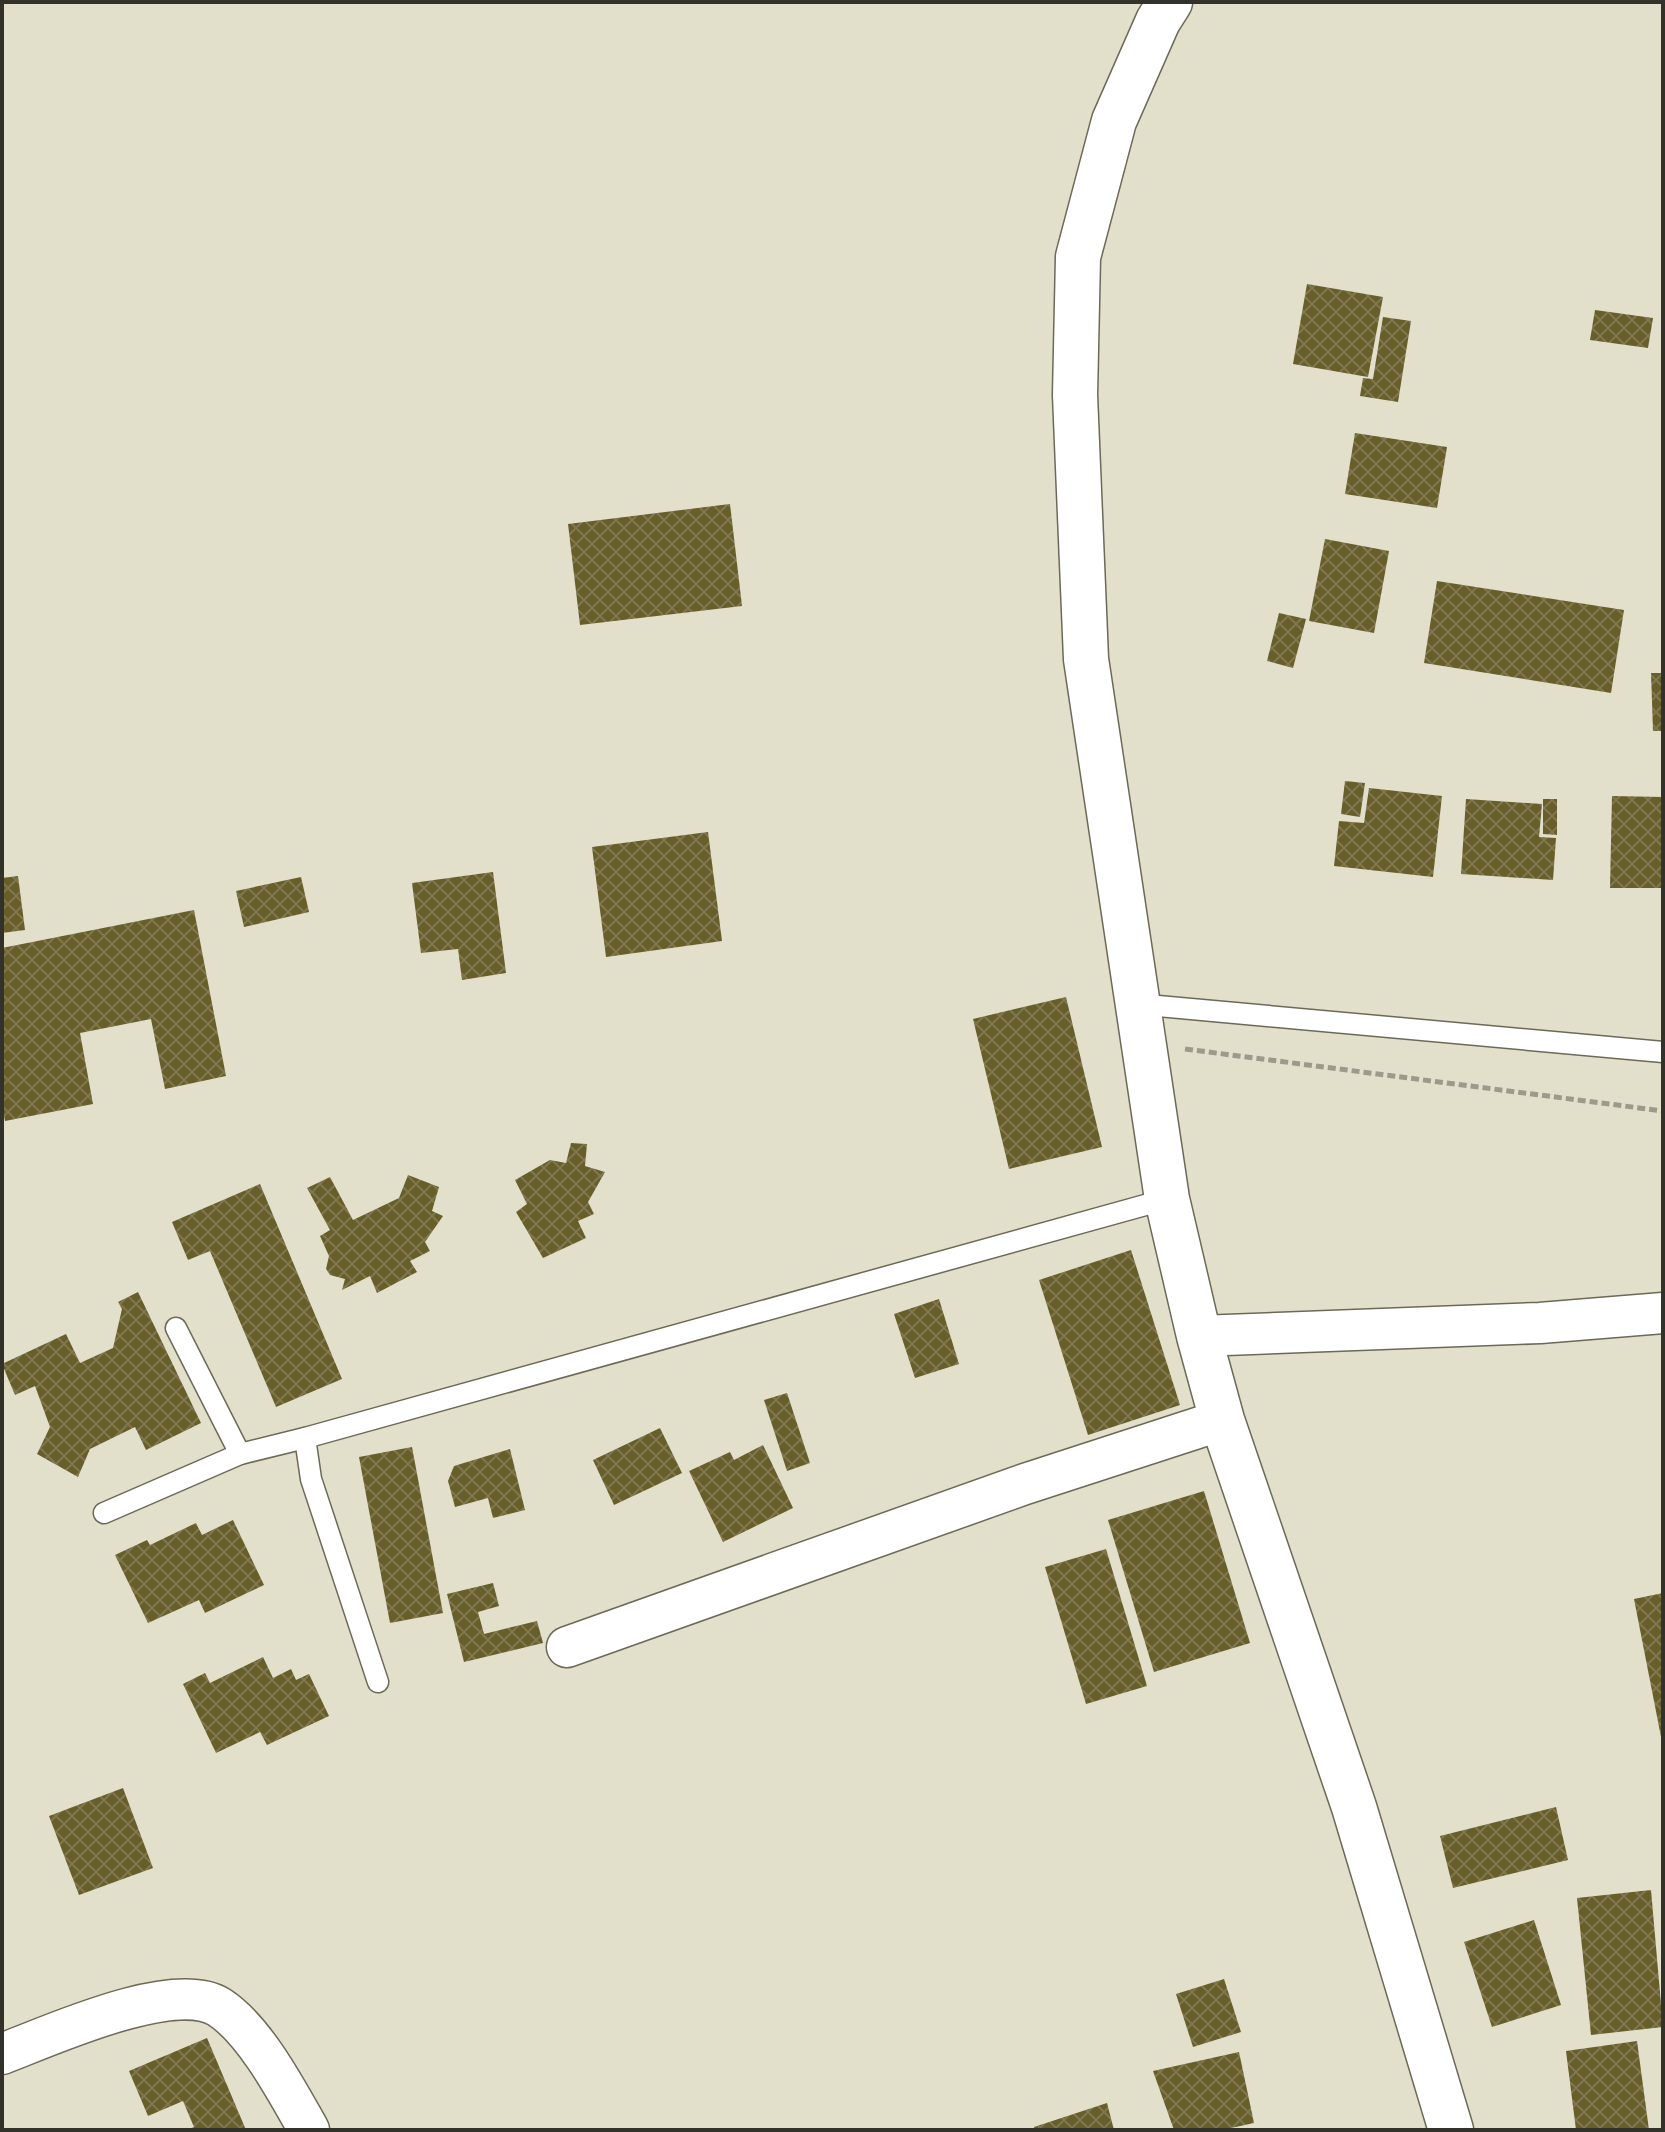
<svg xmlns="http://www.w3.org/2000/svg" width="1665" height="2132" font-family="Signika,sans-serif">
<defs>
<pattern id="building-cross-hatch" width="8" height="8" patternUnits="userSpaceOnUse" patternTransform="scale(2)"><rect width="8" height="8" fill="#675e2a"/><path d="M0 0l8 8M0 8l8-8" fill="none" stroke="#7e774f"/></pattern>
</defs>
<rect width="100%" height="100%" fill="#e2dfcb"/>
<g fill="url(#building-cross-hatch)">
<polygon points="1307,284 1383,297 1368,377 1293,364"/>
<polygon points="1595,310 1653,318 1648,348 1590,340"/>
<polygon points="1383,317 1411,321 1398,402 1360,396 1363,378 1373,379"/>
<polygon points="1355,433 1447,447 1437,508 1345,494"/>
<polygon points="730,504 742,606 580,625 568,524"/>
<polygon points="1325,539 1389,551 1374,633 1309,621"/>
<polygon points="1437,581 1624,610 1611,693 1424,663"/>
<polygon points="1279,613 1306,619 1293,668 1267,661"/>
<polygon points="1651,673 1663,673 1663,731 1653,731"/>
<polygon points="1345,781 1365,783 1360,817 1341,814"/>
<polygon points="1369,788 1442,796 1433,877 1334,866 1339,821 1364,823"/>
<polygon points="1612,796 1663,797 1663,888 1610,888"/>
<polygon points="1466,799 1542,804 1539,837 1556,838 1553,880 1461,874"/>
<polygon points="1543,799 1557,799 1557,835 1543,834"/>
<polygon points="708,832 722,941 606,957 592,847"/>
<polygon points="493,872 506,973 462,980 458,949 421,953 412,883"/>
<polygon points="18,876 25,930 2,933 2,878"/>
<polygon points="301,877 309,912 244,927 236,891"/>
<polygon points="194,910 226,1076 165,1089 151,1019 80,1033 93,1104 5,1121 2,1104 2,948"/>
<polygon points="1066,997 1102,1147 1009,1169 973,1019"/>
<polygon points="571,1143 587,1144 585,1166 605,1172 588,1202 594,1214 578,1221 586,1238 543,1258 516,1212 527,1204 515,1180 550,1160 566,1163"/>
<polygon points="408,1175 439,1187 432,1211 443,1216 425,1242 430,1251 410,1261 417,1272 377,1293 370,1276 342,1290 345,1279 330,1275 326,1269 329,1256 320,1236 330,1230 307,1188 330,1177 353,1220 399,1198"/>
<polygon points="260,1184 342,1379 276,1407 210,1251 188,1260 172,1222"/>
<polygon points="1131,1250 1180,1405 1088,1435 1039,1280"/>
<polygon points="138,1292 201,1423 146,1450 135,1427 90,1449 78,1477 37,1454 50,1427 35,1386 15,1395 2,1364 66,1334 80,1363 113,1348 122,1309 118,1302"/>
<polygon points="939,1299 959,1364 915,1378 894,1314"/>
<polygon points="787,1393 810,1463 787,1471 764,1400"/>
<polygon points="660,1428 682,1473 614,1505 593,1460"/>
<polygon points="763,1445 793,1508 723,1542 689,1471 730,1452 734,1460"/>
<polygon points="412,1447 443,1613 390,1623 359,1457"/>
<polygon points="510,1449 525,1510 493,1518 488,1498 455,1507 448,1481 454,1466"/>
<polygon points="1204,1491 1250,1643 1154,1672 1108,1520"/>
<polygon points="233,1520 264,1585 205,1613 199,1600 148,1623 115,1555 147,1540 150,1545 196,1523 202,1535"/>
<polygon points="1106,1549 1147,1686 1086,1704 1045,1567"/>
<polygon points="493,1583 499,1606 478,1612 484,1634 537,1621 543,1643 464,1662 447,1594"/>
<polygon points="1663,1593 1663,1742 1662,1742 1634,1599"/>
<polygon points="263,1657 273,1678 291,1669 296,1680 309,1674 329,1716 267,1745 260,1732 216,1753 183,1684 205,1673 210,1683"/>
<polygon points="123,1788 153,1868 79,1895 49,1816"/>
<polygon points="1556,1807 1568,1860 1453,1888 1440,1836"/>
<polygon points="1651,1890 1663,2027 1591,2035 1577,1898"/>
<polygon points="1534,1920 1561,2005 1492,2027 1464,1942"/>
<polygon points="1224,1979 1241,2032 1193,2047 1176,1994"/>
<polygon points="207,2038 246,2130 186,2130 194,2127 183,2101 148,2116 129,2071"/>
<polygon points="1637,2041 1649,2130 1576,2130 1566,2051"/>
<polygon points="1239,2052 1254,2123 1222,2130 1174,2130 1153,2071"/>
<polygon points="1107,2103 1114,2130 1035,2130 1034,2127"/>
</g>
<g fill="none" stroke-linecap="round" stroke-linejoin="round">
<defs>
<g id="lane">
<polyline points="1136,1004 1663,1052"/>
<polyline points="176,1328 240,1454"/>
<polyline points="104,1513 240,1454 305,1438"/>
<polyline points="378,1682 311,1479 305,1438 1167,1199"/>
</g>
<g id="street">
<polyline points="1199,1336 1540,1323 1663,1313"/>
<polyline points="567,1647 1025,1484 1222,1420"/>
<path d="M 2,2054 C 49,2036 174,1979 219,2007 C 255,2030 288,2093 309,2130"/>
</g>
<polyline id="secondary" points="1170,2 1158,21 1114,121 1078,257 1075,395 1086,659 1167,1199 1199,1336 1222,1420 1354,1807 1451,2130"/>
</defs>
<use href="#lane" stroke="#6c6958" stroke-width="23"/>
<use href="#street" stroke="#6c6958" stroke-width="43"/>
<use href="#secondary" stroke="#6c6958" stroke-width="47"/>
<polyline stroke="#9d9a8b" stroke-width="5" stroke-dasharray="8 4" stroke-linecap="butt" points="1185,1049 1663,1111"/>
<use href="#lane" stroke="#fff" stroke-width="20"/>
<use href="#street" stroke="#fff" stroke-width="40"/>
<use href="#secondary" stroke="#fff" stroke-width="44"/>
</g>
<rect width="1665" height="2132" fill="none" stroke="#33322a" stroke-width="8"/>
</svg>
